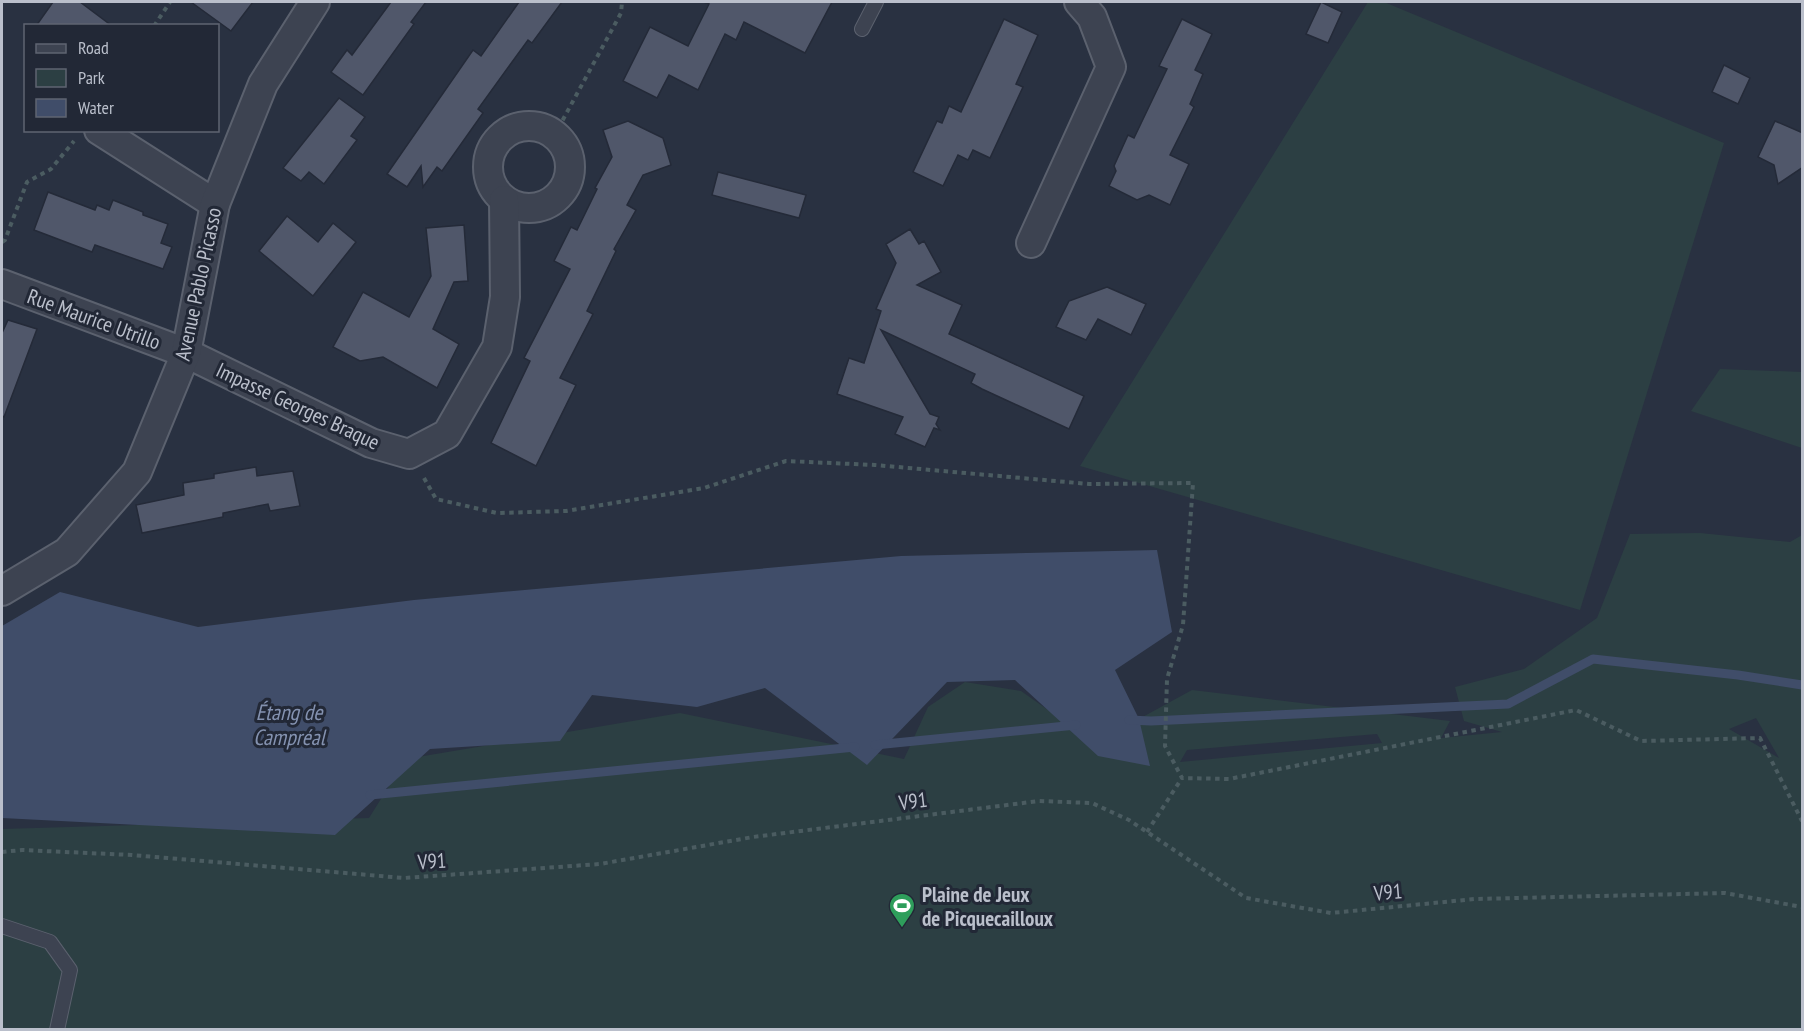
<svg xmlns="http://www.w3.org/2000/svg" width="1804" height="1031" font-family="'PT Sans Narrow',sans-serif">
<rect width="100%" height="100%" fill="#293141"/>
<g fill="#2c3f43" fill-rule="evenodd">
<polygon points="1368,2 1384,2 1724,143 1580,610 1080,466"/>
<polygon points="1720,369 1802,372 1802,448 1691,411"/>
<path d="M 1700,533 L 1790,542 L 1802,535 L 1802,1029 L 2,1029 L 2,829 L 369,818 L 406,759 L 680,713 L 904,759 L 928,707 L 965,682 L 1021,691 L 1095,743 L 1192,690 L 1450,721 L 1441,738 L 1502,732 L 1464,721 L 1455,687 L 1524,669 L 1597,618 L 1630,534 ZM 1756,718 L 1779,758 L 1729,729 ZM 1377,734 L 1382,743 L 1180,762 L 1187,750 Z"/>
</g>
<polygon fill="#404d69" points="1157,550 1172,632 1115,670 1139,719 1150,766 1098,756 1015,680 947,682 867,765 765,688 697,707 592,695 560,741 430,749 335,835 2,818 2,626 60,592 198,627 414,600 901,556"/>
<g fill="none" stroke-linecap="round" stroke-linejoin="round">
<g stroke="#404d69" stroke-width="9">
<polyline points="1129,720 1151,721 1508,704 1593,659 1738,675 1802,685"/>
<polyline points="875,745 1076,725"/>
<polyline points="370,795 855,747"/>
</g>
</g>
<g fill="#50576a" stroke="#242a38" stroke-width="1.5">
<polygon points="53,2 80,2 112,26 36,26"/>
<polygon points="191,2 253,2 231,31"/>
<polygon points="391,2 426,2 411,22 414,24 363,95 331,72 347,50 352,55"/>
<polygon points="519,2 562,2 532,43 528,40 478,109 483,113 442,171 437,167 423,187 421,166 407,187 387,174 473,50 481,56"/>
<polygon points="704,2 832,2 805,53 744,22 736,40 725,34 698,90 669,75 657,98 623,81 650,27 688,46 709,4"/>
<polygon points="1321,2 1342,12 1328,43 1306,34"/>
<polygon points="1004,19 1038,35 1016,84 1023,87 990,158 973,150 968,160 958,155 943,186 913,172 937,121 942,123 949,106 961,112"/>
<polygon points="1182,19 1212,34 1195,70 1203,74 1190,104 1194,107 1170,155 1189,164 1170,205 1149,195 1137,200 1109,186 1116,171 1114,166 1128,135 1134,138 1167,69 1159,66"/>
<polygon points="1724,65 1750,78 1738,104 1712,92"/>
<polygon points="339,98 365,117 351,136 357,140 324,184 309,172 301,181 283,168"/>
<polygon points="628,121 663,138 671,165 643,175 627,205 636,210 614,249 616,251 587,311 593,314 560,378 576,385 536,466 491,443 530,361 524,358 570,269 554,261 571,227 577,230 597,189 595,188 612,157 603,130"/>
<polygon points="1775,121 1803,133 1803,167 1778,184 1774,165 1758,157"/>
<polygon points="718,172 806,195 799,218 712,195"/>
<polygon points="48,192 95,210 97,205 109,210 113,200 143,212 143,215 168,224 161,243 172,247 163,269 95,245 92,252 34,230"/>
<polygon points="287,216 318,242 333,223 356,242 313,296 259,251"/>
<polygon points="464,225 468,281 454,282 433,329 459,344 437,388 383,357 360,361 333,347 363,292 409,317 431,276 426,228"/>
<polygon points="910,229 919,244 924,241 941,272 917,285 962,305 949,334 1084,396 1069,429 982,389 971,383 975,374 881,330 930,414 939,417 936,424 940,430 934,428 925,447 895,434 903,417 837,394 849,358 864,363 881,311 876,309 896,263 886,244"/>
<polygon points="1107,287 1146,304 1131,335 1098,319 1086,340 1056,327 1069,301"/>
<polygon points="8,320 37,329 4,417 2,416 2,333"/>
<polygon points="256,467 257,476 293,471 300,506 270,511 268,504 223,513 223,517 142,533 136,505 184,495 183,483 214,478 214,474"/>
</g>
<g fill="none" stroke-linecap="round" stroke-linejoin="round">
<defs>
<g id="lane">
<polyline points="862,29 876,2"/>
<polyline points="2,926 50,942 70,970 57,1030"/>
</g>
<g id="street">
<circle cx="529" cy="167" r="41"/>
<polyline points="99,130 215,204"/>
<polyline points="1031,243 1111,67 1092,17 1079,2"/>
<polyline points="2,284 186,353 371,443 409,454 447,434 497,347 505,297 504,200"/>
<polyline points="2,591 67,552 137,472 186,353 215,204 263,84 315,2"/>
</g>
</defs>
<use href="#lane" stroke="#5b616e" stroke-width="16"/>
<use href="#street" stroke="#5b616e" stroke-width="32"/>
<g stroke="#4b5c61" stroke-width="4" stroke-dasharray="4.5 4.5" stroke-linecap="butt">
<polyline points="154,26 170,2"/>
<polyline points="554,136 621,13 622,2"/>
<polyline points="2,242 5,240 27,182 51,169 74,141"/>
<polyline points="424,478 436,499 497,513 566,511 704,488 786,461 875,465 1089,484 1193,483 1183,625 1167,679 1165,746 1182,778 1229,779 1576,710 1641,741 1760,738 1802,821"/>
<polyline points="1147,832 1182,778"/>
<polyline points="2,852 22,850 132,855 404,878 600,864 753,837 1039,801 1092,803 1129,820 1246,898 1331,913 1475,899 1725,893 1802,907"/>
</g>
<use href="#lane" stroke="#3d4351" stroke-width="14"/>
<use href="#street" stroke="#3d4351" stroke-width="28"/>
</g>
<defs>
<symbol id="stadium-pin" viewBox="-11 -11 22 30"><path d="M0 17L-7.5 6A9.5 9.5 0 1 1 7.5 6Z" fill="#2e9e5b" stroke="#222836"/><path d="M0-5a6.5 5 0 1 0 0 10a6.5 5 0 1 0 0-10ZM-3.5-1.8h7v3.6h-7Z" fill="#fff"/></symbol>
</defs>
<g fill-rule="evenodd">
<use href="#stadium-pin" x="887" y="891" width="30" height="40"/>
</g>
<g text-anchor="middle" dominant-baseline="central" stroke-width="6" stroke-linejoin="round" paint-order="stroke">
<g font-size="21" fill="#babfcb" stroke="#222836">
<text transform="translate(198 284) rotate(-78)">Avenue Pablo Picasso</text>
<text transform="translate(94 319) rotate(20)">Rue Maurice Utrillo</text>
<text transform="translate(298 406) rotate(25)">Impasse Georges Braque</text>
<text transform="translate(913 801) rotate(-7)">V91</text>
<text transform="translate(432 861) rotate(-4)">V91</text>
<text transform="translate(1388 892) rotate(-5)">V91</text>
</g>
<g font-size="21" font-weight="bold" fill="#babfcb" stroke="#222836" text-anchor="start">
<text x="922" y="894">Plaine de Jeux<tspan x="922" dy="24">de Picquecailloux</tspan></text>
</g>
<g font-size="22" font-style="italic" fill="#8492b0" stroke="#222836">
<text x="289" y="712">Étang de<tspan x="289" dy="25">Campréal</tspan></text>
</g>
</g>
<rect width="1804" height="1031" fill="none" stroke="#babfcb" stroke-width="6"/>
<rect x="24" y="24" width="195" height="108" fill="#222836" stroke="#5f6472" stroke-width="1.5"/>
<rect x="36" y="44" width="30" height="9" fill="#3d4351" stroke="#5f6472" stroke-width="1.5"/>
<text x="78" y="54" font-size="18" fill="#babfcb">Road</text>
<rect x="36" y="69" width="30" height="18" fill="#2c3f43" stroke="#5f6472" stroke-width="1.5"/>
<text x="78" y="84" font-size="18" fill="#babfcb">Park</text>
<rect x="36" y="99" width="30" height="18" fill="#404d69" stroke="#5f6472" stroke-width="1.5"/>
<text x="78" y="114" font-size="18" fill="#babfcb">Water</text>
</svg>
